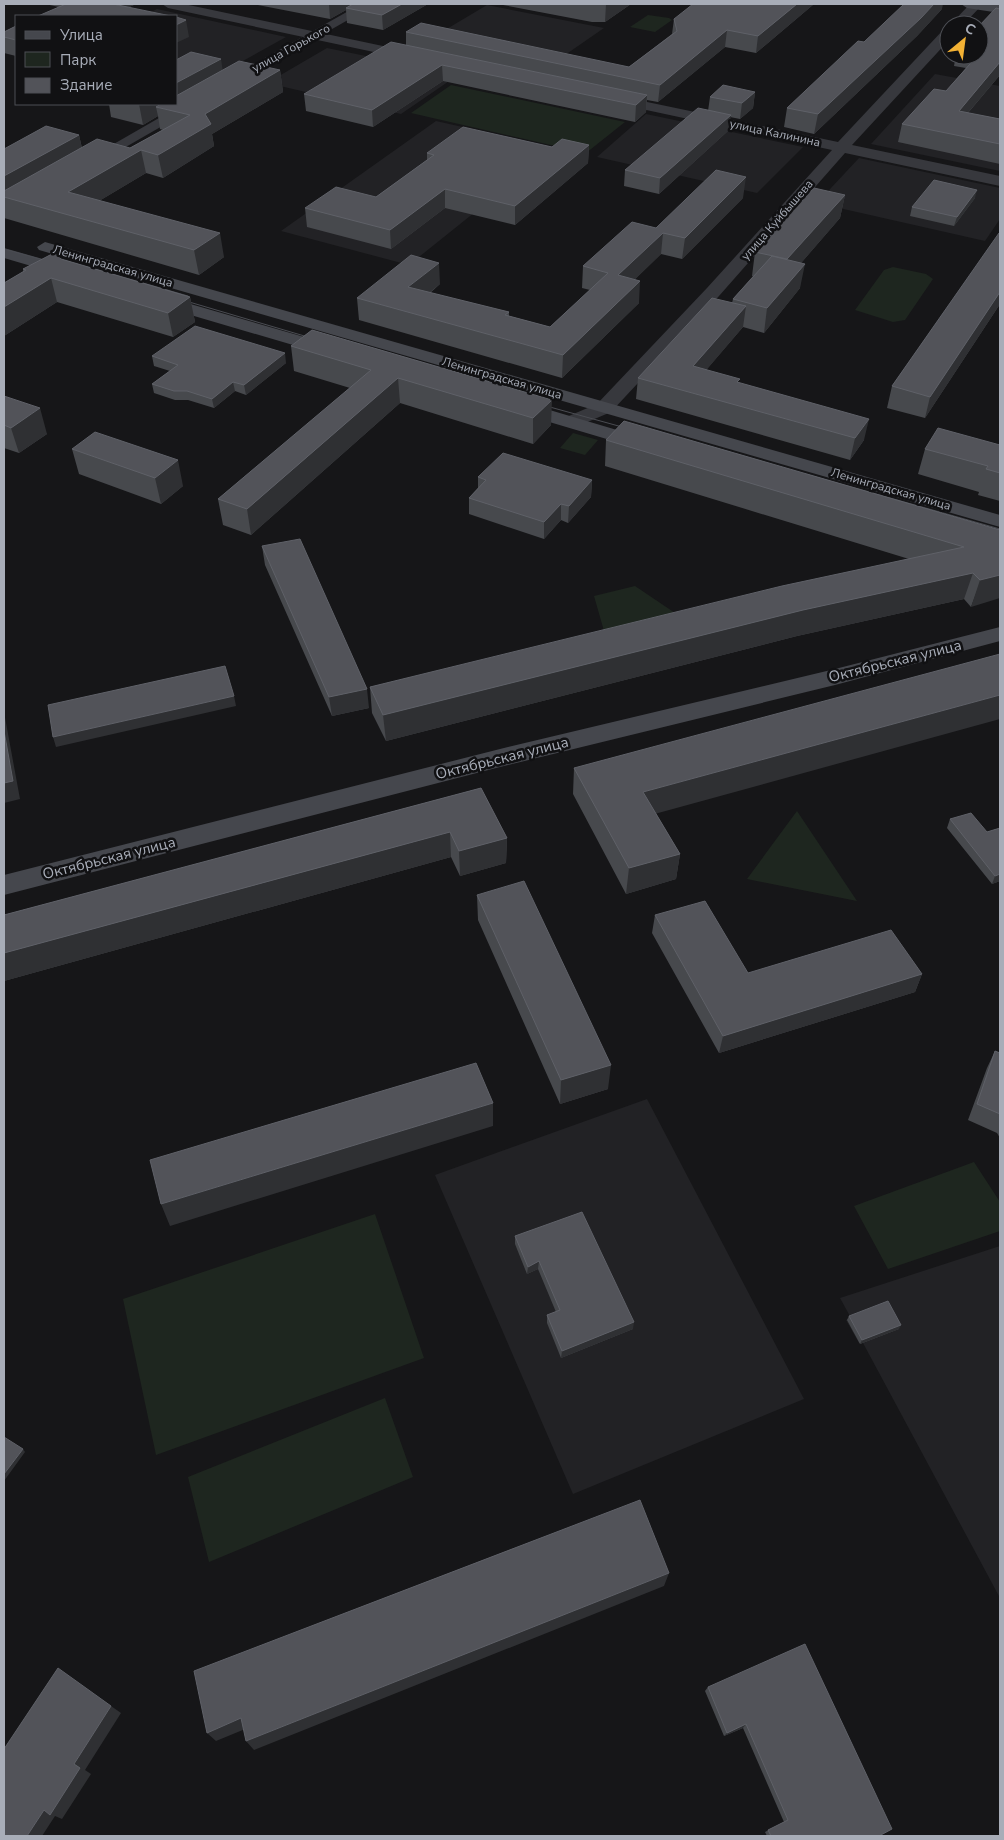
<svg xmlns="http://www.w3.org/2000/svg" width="1004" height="1840" viewBox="0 0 1004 1840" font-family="'Nunito Sans',sans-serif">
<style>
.built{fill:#222225}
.green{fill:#1e261f}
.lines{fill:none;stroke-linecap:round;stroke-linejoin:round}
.minor{fill:#37383d;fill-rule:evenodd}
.tertiary{fill:#37383d;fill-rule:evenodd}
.secondary{fill:#45474d;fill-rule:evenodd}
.tram{stroke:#4a4c52;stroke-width:1}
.wall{fill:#47494d}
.shaded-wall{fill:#2f3033}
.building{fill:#525359;stroke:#5f6168}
.labels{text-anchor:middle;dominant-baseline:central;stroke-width:5;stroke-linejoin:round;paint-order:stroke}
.far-street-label{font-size:12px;fill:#a8adb8;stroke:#111113}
.street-label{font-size:15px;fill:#a8adb8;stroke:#111113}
</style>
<rect width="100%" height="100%" fill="#161618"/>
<path class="built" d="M487,5l117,23 -39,27 -120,-25z
M157,9l129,28 -63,35 -47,-10v-46h-33z
M327,48l131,27 -57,39 -134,-31z
M935,74l65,12v85l-129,-27z
M646,114l157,33 -46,46 -160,-36z
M436,121l119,27 -146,117 -128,-34z
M859,158l141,30v31l-15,22 -168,-38z
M647,1099l157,300 -231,95 -138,-319z
M1000,1246v352l-137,-255h-4l-13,-23 5,-2 -11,-20z"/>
<path class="green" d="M648,15l21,3 3,2 -17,12 -25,-5z
M451,85l174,37 -39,31 -175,-40z
M893,267l33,7 7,5 -28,41 -12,2 -38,-12 29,-40z
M573,433l25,7 -13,15 -25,-7z
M635,586l43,29 -74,16 -10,-35z
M797,811l60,90 -110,-22z
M974,1162l26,40v29l-112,38 -34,-63z
M375,1214l49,144 -268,97 -33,-156z
M385,1398l28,79 -204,85 -21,-85z"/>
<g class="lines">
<path class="minor" d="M162,4h22l232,49 7,4 -7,4 -248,-53z
M970,4l12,1 -19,20h-13z
M949,28v12l-97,105 148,31v10l-155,-33 -126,143 -108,116 -33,14h-14l-3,-4 3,-4 33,-14 110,-116 125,-138 -223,-48 -5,-1 -2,-3 2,-3 5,-1 229,48 106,-113z"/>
<path class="tertiary" d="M361,4h15l-144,82 -5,1 -7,-4z
M192,99l5,1 2,3 -2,3 -106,61 -5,1 -7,-4z"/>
<path class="secondary" d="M961,4l39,1v8l-33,-5z
M45,242l955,273v12l-961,-277 -2,-3z
M4,248l74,21 2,4 -2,4 -6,1 -68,-20z
M156,294l183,53 3,4 -3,4h-12l-177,-52 -3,-4 3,-4z
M516,400l138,41 3,4 -3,4 -7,2 -138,-41 -2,-4 2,-4z
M1000,627v14l-165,44 -335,82 -496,128v-20l496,-126 335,-80z"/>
<path class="tram" d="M4,249l50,14
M49,256l139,40
M179,299l139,41
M539,404l94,26
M805,474l195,55"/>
</g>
<path class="wall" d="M45,4h91l-7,3h-70z
M253,4h175l-45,26 -36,-7 -1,-13 -16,9z
M503,4h128l-26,18h-13l-89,-17z
M814,4l-58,49 -31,-6 -67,55 -11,-2 -1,12 -11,10 -192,-41 -70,46 -67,-16 -2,-17 102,-49v-13l223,35 43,-33 2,-15z
M942,9l-25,27 -103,98 -30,-7 3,-19 77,-66z
M1000,9v66l-32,38 32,6v45l-102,-22 4,-18 44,-33 20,-23 -12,-2 2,-11h23z
M16,26v30l-12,-3v-21z
M223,70h57l3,22 -71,42 2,12 -51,32 -17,-5 -47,28 125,56 -25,18 -195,-57v-69l75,-14 3,13h48l33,-18 -3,-1 -2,-13 -15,9 -32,-8 -2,-13h67z
M755,92l-2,16 -13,11 -10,-2 -1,13 -70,64 -35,-8 1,-16 83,-59 2,-14z
M589,145l-1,18 -73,62 -70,-17 -54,41 -84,-22 -2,-19 71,-11 51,-37v-7z
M845,195l-5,23 -39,45 -1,25 -36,45 -21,-6 -37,43 33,13 125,57 -14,20 -214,-61 2,-21 94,-75 1,-4 20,-23h-1l3,-24z
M743,198l-61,61 -21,-5 -26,25 4,24 -77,75 -203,-58 -2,-22 83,-14 -10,9 79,19v4l41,11 40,-37 -8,-2 1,-22 73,-38z
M975,198l-21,28 -44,-10 2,-9z
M1000,233v71l-75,114 -38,-10 5,-22z
M61,259l129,38 5,25 -22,15 -116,-35 -53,34v-53l19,-11v-3z
M312,330l239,95 -18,19 -133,-41 -149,132 -28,-10 -5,-26 132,-111 -56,-17 -3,-25z
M152,356l134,7 -40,32 -11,-4 -21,17 -26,-8h-13l-21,-7 -2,-9 18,-13 -16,-5z
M4,396l43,38 -28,19 -15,-5z
M606,440l394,90 -29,77 -7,-8 -167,37 -411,105 -14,-28 -2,-26 539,-128 -304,-93z
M1000,445v56l-22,-6 1,-3 -61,-18 7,-25z
M72,449l111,37 -22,18 -82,-30z
M478,477l114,3 -1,17 -23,26 -7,-3 -17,19 -75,-25v-16l9,-10z
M262,546l107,162 -37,8 -67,-151z
M574,768l82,46 24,40 -4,25 -50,15 -53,-100z
M481,788l26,50 -1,25 -46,13 -9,-19 -447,124v-66z
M950,819l37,13 13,-4v53l-8,3 -45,-56z
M477,895l131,194 -48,15 -82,-184z
M655,915l93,58 174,1 -7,18 -196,61 -67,-120z
M995,1051l5,2v85l-3,-5 -29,-13 19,-52z
M515,1236l118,93 -72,29 -14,-35v-8l9,-3 -18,-43 -11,5 -12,-30z
M849,1316l50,13 -39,15 -13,-24z
M708,1687l171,149h-112l-2,-4 19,-10 -41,-94 -19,8 -19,-45z"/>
<path class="shaded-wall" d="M104,4h32l-26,12z
M329,4h29l-12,4v2l-16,9z
M402,4h26l-45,26 -1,-15z
M606,4h25l-26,18z
M797,4h17l-58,49 2,-17z
M934,4h9l-1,5 -25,27 -103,98 4,-20z
M186,20l3,17 -13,6v-18z
M727,30l-2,17 -67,55 2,-17z
M221,59l3,20 -55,31 -13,-3 2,9 -15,9 -4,-21h37v-21z
M1000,62v13l-46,54 5,-18z
M442,65l1,16 -70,46 -1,-17z
M280,70l3,22 -71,42 2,12 -51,32 -5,-23 47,-41z
M755,92l-2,16 -13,11 2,-16z
M647,95l-1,17 -11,10 1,-17z
M731,115l-2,15 -70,64 1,-16z
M79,135l5,23 -80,39v-21z
M589,145l-1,18 -73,62v-19z
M141,150l5,23 -72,43 -6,-24z
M746,177l-3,21 -61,61 3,-21z
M445,189v19l-54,41 -1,-19z
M977,190l-2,8 -21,28 3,-9z
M845,195l-5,23 -57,66 4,-25z
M220,233l4,24 -25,18 -5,-25z
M663,233l-2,21 -44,43 1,-22z
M439,263l1,21 -31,25 -1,-22z
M805,264l-5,24 -36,45 3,-25z
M51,278l6,24 -53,34v-29z
M640,281l-1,22 -77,75 1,-23z
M1000,292v12l-75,114 5,-21z
M190,297l5,25 -22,15 -5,-24z
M746,306l-3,21 -52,61 2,-22z
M285,353l1,10 -40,32 -2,-10z
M398,378l2,25 -149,132 -4,-26z
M233,382l2,9 -21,17 -2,-9z
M552,400l-1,25 -18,19v-26z
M40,408l7,26 -28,19 -8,-25z
M869,419l-5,21 -14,20 5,-22z
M178,460l5,26 -22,18 -6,-26z
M592,480l-1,17 -23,26 1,-17z
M561,504v16l-17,19v-17z
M973,573l-9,26 -167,37 -411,105 -3,-26 420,-105z
M1000,575v23l-29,9 9,-27z
M367,689l2,19 -37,8 -3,-19z
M1000,695v24l-360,99 3,-26z
M234,696l2,10 -180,41 -3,-10z
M4,712l16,87 -16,4z
M450,832l1,25 -447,124v-28z
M507,838l-1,25 -46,13 -1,-25z
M680,854l-4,25 -50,15 3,-26z
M1000,874v7l-8,3 3,-8z
M922,974l-7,18 -196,61 4,-17z
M611,1065l-3,24 -48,15 1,-24z
M493,1103v23l-323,100 -9,-22z
M539,1261l-1,8 -11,5 1,-7z
M634,1322l-1,7 -72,29 1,-7z
M901,1325l-2,4 -39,15 2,-4z
M23,1449l2,3 -21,29v-7z
M669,1573l-5,13 -410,164 -8,-9z
M111,1706l10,7 -36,57 6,4 -29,45 -7,-3 -13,20h-15z
M241,1718l9,9 -34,14 -9,-8z
M746,1724l-3,4 -19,8 3,-3z"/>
<path class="building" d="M66,4h47l58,12h-133z
M353,4h49l-20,11 -36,-7z
M693,4h104l-39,32 -31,-6 -67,55 -254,-53 15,-9 208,44 48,-36 -3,-12z
M904,4h30l-13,14 -103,96 -31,-6 71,-67 6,1z
M996,8l4,1v53l-41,49 41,8v25l-98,-20 32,-35 12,2 32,-36h1v-29z
M176,17l10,3 -10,5z
M16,26v14l-12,-3v-5z
M391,42l256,53 -11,10 -194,-40 -70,45 -68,-16z
M191,52l30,7 -45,24v-23z
M239,61l41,9 -75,44 6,10 -53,31 -17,-5 -73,42 152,41 -26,17 -190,-53v-6l93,-52 33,9 60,-33 -34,-8 5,-3h15v-8z
M723,85l32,7 -13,11 -32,-6z
M698,108l33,7 -71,63 -35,-8z
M46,126l33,9 -75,41v-27z
M463,127l89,20 10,-8 27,6 -74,61 -70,-17 -55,41 -85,-22 31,-21 40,10 58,-42 -7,-2z
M716,170l30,7 -61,61 -22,-5 -45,42 22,6 -77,74 -206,-57 54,-43 28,8 -31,24 101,25 -4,3 45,12 58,-54 -25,-7 49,-44 24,6z
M934,180l43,10 -20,27 -45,-10z
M814,188l31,7 -58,64 -32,-7z
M999,233h1v59l-70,105 -38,-11z
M54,253l7,6 129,38 -22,16 -117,-35 -47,29v-24l22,-13 -3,-1z
M772,256l33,8 -38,44 -34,-9z
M712,298l34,8 -53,60 47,13 -3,3 132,37 -14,19 -217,-60z
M195,326l90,27 -41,32 -11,-3 -21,17 -25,-8h-13l-22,-7 26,-19 -26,-9z
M312,330l240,70 -19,18 -135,-40 -151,131 -29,-10 153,-129 -80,-24z
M4,396l36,12 -29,20 -7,-3z
M624,421l376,109v45l-20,5 -7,-7 -170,37 -420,105 -13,-28 412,-101 182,-39 -358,-107z
M938,428l62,17v28l-14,-4 2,-3 -63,-17z
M95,432l83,28 -23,18 -83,-29z
M503,453l89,27 -23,26 -8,-2 -17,18 -75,-24 17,-18 -8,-3z
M300,539l67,150 -38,8 -67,-151z
M1000,654v41l-357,97 37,62 -51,14 -55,-100z
M225,666l9,30 -181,41 -5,-32z
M4,731l9,50 -9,2z
M481,788l26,50 -48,13 -9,-19 -446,121v-38z
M971,813l16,19 13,-4v46l-5,2 -45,-57z
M524,881l87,184 -50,15 -84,-185z
M705,901l43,72 143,-43 31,44 -199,62 -68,-121z
M995,1051l5,2v61l-23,-10z
M476,1063l17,40 -332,101 -11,-44z
M582,1212l52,110 -72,29 -15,-36 13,-5 -21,-49 -11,6 -13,-31z
M888,1301l13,24 -39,15 -13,-24z
M4,1437l19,12 -19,25z
M640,1500l29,73 -423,168 -5,-23 -34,15 -13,-62z
M805,1644l87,185 -13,7h-108l-3,-6 20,-10 -42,-96 -19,9 -19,-46z
M58,1668l53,38 -37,58 6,4 -30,47 -6,-5 -17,26h-23v-87z"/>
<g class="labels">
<g class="far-street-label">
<text transform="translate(291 48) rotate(-29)">улица Горького</text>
<text transform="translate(775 133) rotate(12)">улица Калинина</text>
<text transform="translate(777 220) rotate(-49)">улица Куйбышева</text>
<text transform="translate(113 266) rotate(16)">Ленинградская улица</text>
<text transform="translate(502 378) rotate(16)">Ленинградская улица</text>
<text transform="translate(891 489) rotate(16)">Ленинградская улица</text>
</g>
<g class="street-label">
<text transform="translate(895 661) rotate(-14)">Октябрьская улица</text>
<text transform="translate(502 758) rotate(-14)">Октябрьская улица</text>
<text transform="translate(109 858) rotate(-14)">Октябрьская улица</text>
</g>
</g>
<rect width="1004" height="1840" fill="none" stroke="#a8adb8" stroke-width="10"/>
<rect x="15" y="15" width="162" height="90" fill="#111113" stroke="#4d4f55"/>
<rect x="25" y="31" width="25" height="8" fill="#45474d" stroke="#4d4f55"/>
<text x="60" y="40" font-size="15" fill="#a8adb8">Улица</text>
<rect x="25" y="52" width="25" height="15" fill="#1e261f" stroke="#4d4f55"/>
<text x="60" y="65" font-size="15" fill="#a8adb8">Парк</text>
<rect x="25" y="78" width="25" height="15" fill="#525359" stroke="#4d4f55"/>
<text x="60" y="90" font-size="15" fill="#a8adb8">Здание</text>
<g transform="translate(964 40) rotate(29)"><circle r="24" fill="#111113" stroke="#4d4f55"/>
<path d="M0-4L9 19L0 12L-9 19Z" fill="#f2b134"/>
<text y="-8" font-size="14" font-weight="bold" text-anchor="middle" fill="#a8adb8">С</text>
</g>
</svg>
